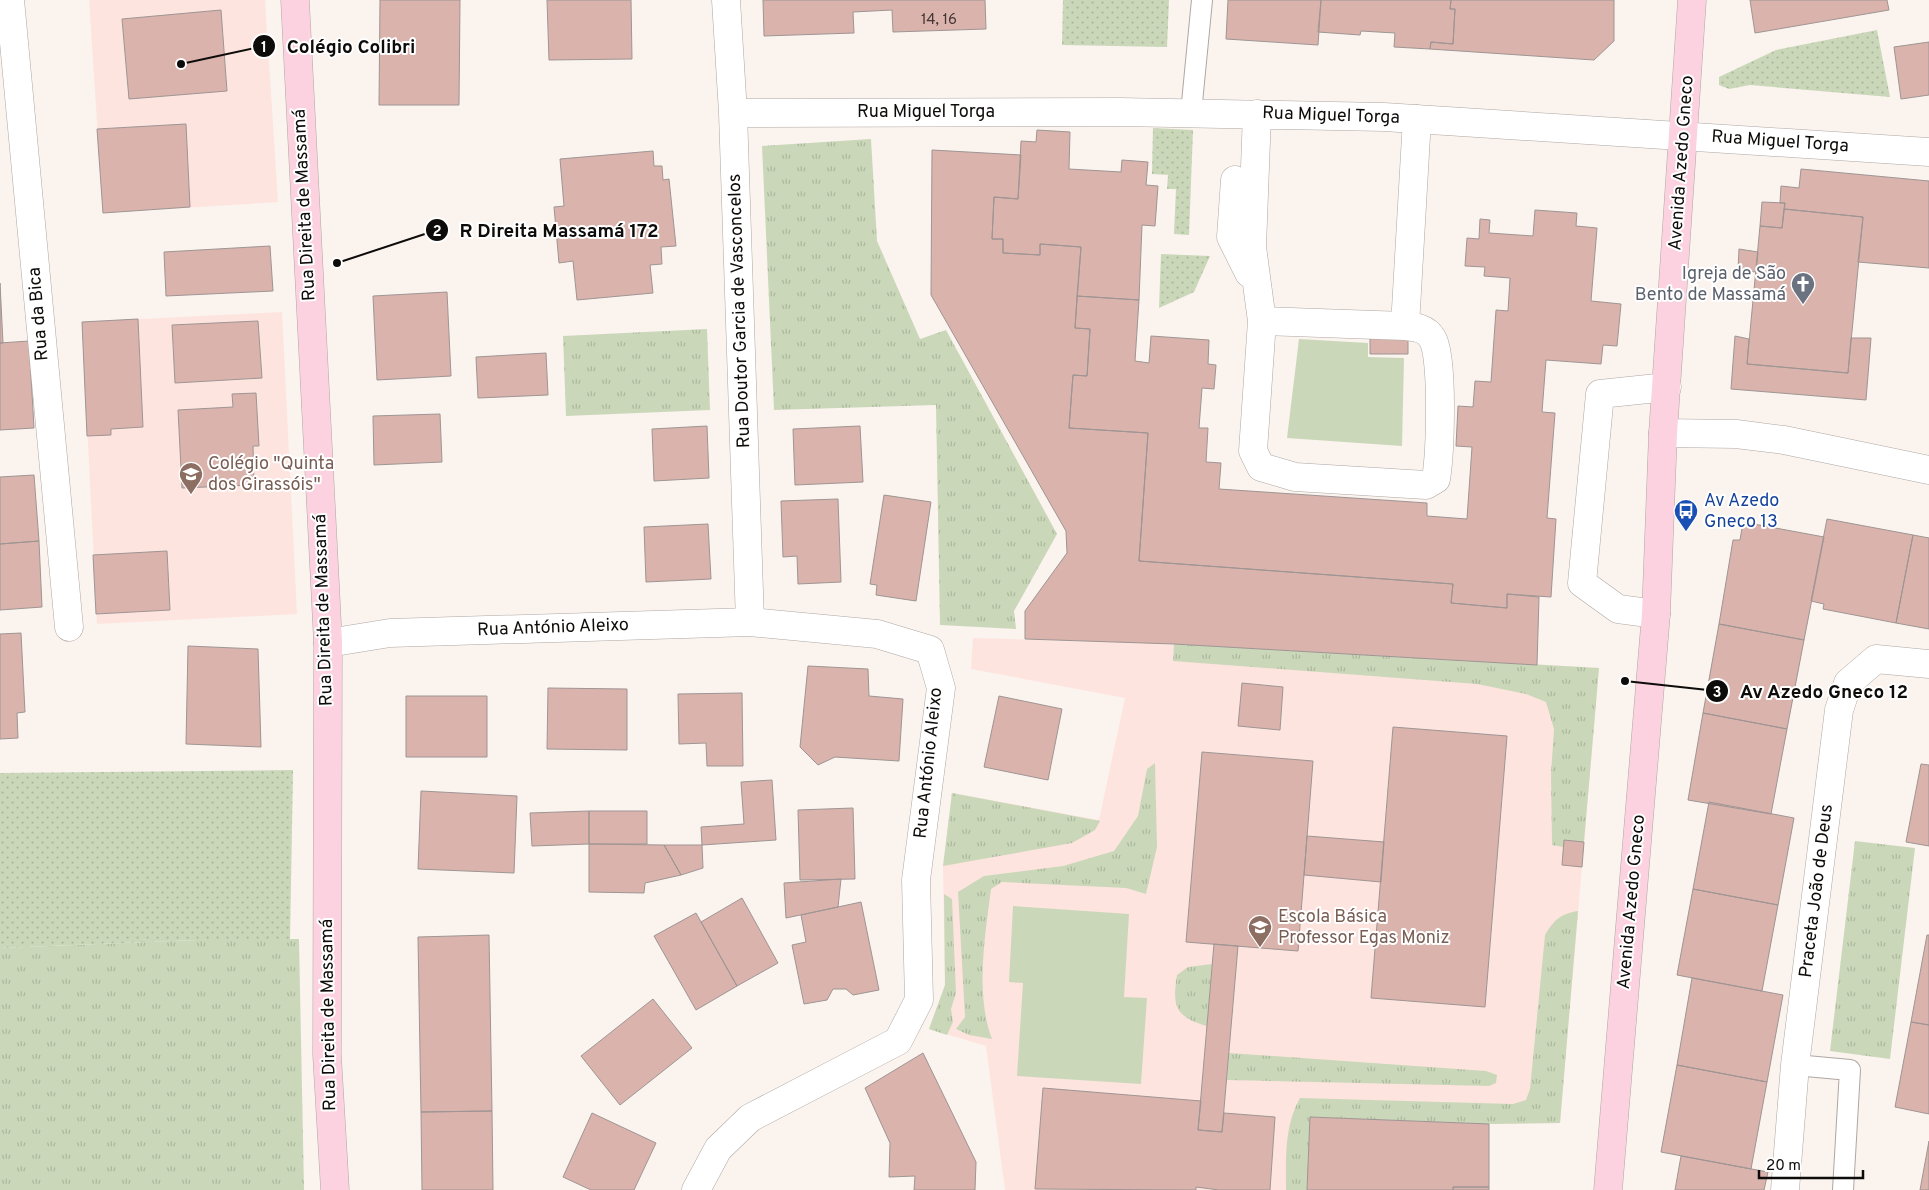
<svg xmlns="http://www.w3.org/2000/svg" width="1929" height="1190" viewBox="0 0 1929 1190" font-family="Overpass,sans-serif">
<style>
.education{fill:#fee4df}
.grass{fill:url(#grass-tufts)}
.park{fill:#cad8b9}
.garden{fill:url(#garden-dots)}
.building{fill:#dab3ac;stroke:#9e9594}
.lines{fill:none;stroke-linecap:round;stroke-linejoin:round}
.lane-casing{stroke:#aea7a3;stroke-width:22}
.street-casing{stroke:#aea7a3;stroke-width:29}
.secondary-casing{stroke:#aea7a3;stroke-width:29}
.lane{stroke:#fff;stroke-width:20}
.street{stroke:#fff;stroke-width:28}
.secondary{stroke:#fcd2e0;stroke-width:28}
.labels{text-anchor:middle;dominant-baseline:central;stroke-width:4;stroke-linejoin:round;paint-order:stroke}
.number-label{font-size:15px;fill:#413632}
.street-label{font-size:18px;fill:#0e0c0a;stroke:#fff}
.worship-label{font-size:18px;fill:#5b616d;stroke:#fff;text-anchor:end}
.education-label{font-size:18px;fill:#785e54;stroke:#fff;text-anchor:start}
.transit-label{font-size:18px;fill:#164399;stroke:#fff;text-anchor:start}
.leader{fill:none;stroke:#0e0c0a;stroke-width:2}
.callout-dot{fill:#0e0c0a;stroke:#fff;stroke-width:2}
.mark-label{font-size:15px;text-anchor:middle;font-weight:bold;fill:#fff}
.callout-label{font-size:19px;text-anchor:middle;font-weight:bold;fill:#0e0c0a;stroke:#fff;stroke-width:4;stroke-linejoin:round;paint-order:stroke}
</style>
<defs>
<pattern id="grass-tufts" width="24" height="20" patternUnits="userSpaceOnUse" patternTransform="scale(1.25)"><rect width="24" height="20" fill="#cad8b9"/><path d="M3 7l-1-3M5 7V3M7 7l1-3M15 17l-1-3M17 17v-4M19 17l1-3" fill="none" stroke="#acb89e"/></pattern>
<pattern id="garden-dots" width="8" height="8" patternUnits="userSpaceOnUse" patternTransform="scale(1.25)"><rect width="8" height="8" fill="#cad8b9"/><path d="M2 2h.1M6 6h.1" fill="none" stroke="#acb89e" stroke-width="1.8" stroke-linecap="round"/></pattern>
</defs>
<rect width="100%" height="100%" fill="#fbf3ee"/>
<path class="education" d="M89,0h176l13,202 -175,11z
M282,312l15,302 -200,10 -15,-302z
M973,638l170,5 456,25 -39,455 -71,1 -178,-7 -4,73h-302l-19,-144 -57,-17 16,-44 -2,-119 9,-73 147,27 26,-122 -154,-29z"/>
<path class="grass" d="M871,139l6,102 43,98 26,-9 111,204 -43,77 2,18 -76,-4 -4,-220 -162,5 -12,-264z
M707,329l3,81 -144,6 -3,-80z
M1174,644l425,24 -15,174 -20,-2 -1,7 -11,-2 -1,-71 3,-45 -8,-27 -20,-8 -49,-10 -304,-23z
M1155,763l2,84 -11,47 -20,-6 -124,-6 -11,7c-6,48 -16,105 1,150l-23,-4 -13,-6 9,-12 -7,-125 26,-16 79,-10 51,-15 24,-35 9,-47z
M952,793l148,28 -5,9 -23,13 -129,23z
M1855,841l60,7 -25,211 -60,-8z
M944,894l8,5 4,94 -5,16 2,13 -6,13 -18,-6 16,-44z
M1578,911l-18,212 -71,1 -178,-7 -4,73h-21c0,-32 -2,-64 14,-92l213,6 13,-4 4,-11 15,-154c9,-15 15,-21 33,-24z
M299,939l5,251h-304v-242l197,-8z
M1212,964l-5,62c-32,-9 -35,-20 -30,-51l11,-8z
M1229,1053l257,18 11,4 -1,8 -7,3 -262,-6z"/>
<path class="park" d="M1299,339l69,4v14l36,1 -2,88 -115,-8z
M1013,906l116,8 -5,83 23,1 -6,86 -124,-8 6,-93 -14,-1z"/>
<path class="garden" d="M1063,0h106l-2,47 -105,-2z
M1877,30l13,67 -140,-12 -21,4 -10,-4v-8l57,-27z
M1153,128l40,2 -4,105 -15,-1 2,-45h-9l1,-14 -16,-1z
M1161,254l49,2 -16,36 -35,16z
M293,770l-3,170h-93l-197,8v-175z"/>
<path class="building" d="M380,0h80l-1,105h-80z
M547,0h84l1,59 -83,1z
M763,0h222l1,29 -93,3 -1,-22 -39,2 1,21 -90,3z
M1228,0h93l-3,45 -92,-6z
M1321,0h130l-1,9h5l-2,35 -22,-2 -1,7 -36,-2 1,-14 -34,-2 -1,4 -42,-3z
M1451,0h163v41l-20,19 -164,-11 1,-7 22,2 2,-35h-5z
M1750,0h137l2,10 -134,23z
M221,10l6,81 -98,8 -7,-80z
M1929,42v53l-28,4 -7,-52z
M186,124l4,83 -87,6 -6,-84z
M1037,130l33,2 -1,37 52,3 1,-12 26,2 -2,23 12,1 -3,40 -13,-1 -3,75 -62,-4 4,-49 -41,-3v11l-37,-2v-14h-11l2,-42 24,2 3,-58 15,1z
M932,150l89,5 -3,44 -24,-2 -2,42h11v14l37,2v-11l41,3 -6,81 15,1 -3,47 -14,-1 -4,53 79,5 -9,128 314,23 -2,19 56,5v-14l32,3 -2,68 -363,-21 -149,-5v-28l42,-58 -1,-22 -135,-236z
M653,151l1,15h8l1,14 6,-1 7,67 -15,1 1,17 -12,1 3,28 -76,7 -4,-39 -14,2 -5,-56 10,-1 -4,-47z
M1801,169l128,12v87l-71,-6 5,-45 -79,-8 1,-6h-5l1,-17 18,2z
M1762,202l23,1 -3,25 -22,-2z
M1784,209l79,8 -15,156 -101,-9 13,-138 22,2z
M1535,210l42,3 -1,13 21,2 -6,73 30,3 -4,42 -14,-1 -2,19 -55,-4 -4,52 13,1 -8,105 9,1 -5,78 -44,-3v14l-56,-5 2,-19 -314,-23 9,-128 -79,-5 4,-53 14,1 3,-47 -15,-1 2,-32 62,4 -4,61 14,2 2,-27 58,4 -1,24 8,1 -2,24 -12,-1 -3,40h9l-2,34 15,1 -2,26 208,14v13l40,3 5,-72 -16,-1 2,-40 15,1 2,-26 16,1 5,-72 12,1 2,-33 -26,-2 1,-9 -20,-1 2,-28 12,1 1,-20 10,1 -1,13 44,3z
M270,246l3,45 -107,5 -2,-44z
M1739,249l19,3 -2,20 -18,-2z
M0,283l3,60h-3z
M447,292l4,84 -74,4 -4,-84z
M138,319l5,108 -32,2v6l-24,1 -5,-114z
M258,321l4,57 -87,5 -3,-58z
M1735,336l14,3 -2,25 101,9 3,-35h20l-5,62 -135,-11z
M1370,338h38v16h-38z
M29,341l5,87 -34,2v-87z
M546,353l2,42 -70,3 -2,-41z
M256,393l3,53h-6l1,39 -72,3 -4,-78 55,-3 -1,-13z
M440,414l2,48 -68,3 -1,-49z
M707,426l2,52 -55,3 -2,-52z
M860,426l3,56 -68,3 -2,-56z
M34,475l5,66 -39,3v-67z
M884,495l47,7 -15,99 -40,-6 1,-10 -7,-1z
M838,499l3,83 -43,2 -1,-28 -14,1 -2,-56z
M1827,519l86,16 -17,88 -73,-14 1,-5 -13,-3z
M1743,522l81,15 -20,103 -85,-16 14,-84h7z
M708,524l3,55 -65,3 -2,-55z
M1913,535l16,3v91l-33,-6z
M39,541l3,66 -42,3v-66z
M167,551l3,59 -74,4 -3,-59z
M1719,624l85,16 -17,89 -84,-16z
M21,633l4,79 -8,1 1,25 -18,1v-105z
M188,646l70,3 3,98 -75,-3z
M808,666l60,3 1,27 34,3 -4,62 -64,-4 -17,8 -18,-18z
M1242,683l41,4 -3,43 -42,-4z
M548,688l79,1v61l-80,-1z
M742,693l1,73h-36l-1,-23 -27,1 -1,-50z
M406,696h81v61h-81z
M999,696l63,13 -14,71 -64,-13z
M1703,713l84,16 -16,85 -83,-14z
M1393,727l114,9 -22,271 -114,-9z
M1202,752l111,9 -15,190 -112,-9z
M1921,764l8,1v81l-23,-4z
M772,780l4,60 -74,5 -1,-18 43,-3 -3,-42z
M421,791l96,5 -3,77 -96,-4z
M1709,802l85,16 -16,87 -85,-16z
M853,808l2,71 -55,1 -2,-70z
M589,811v33l-57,2 -2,-33z
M589,811h58v33h-58z
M1307,836l77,6 -3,40 -77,-7z
M1564,840l20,2 -2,25 -20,-2z
M589,844l75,1 17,30 -36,8 -1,10 -55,-1z
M664,845h38l1,23 -22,7z
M841,879l-3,28 -52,11 -2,-35z
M1693,889l85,16 -16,86 -85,-16z
M742,898l36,65 -41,23 -36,-64z
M861,902l18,88 -26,5 -7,-6h-13l-6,11 -23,4 -12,-59 14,-3 -5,-27z
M696,913l41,73 -41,24 -42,-74z
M489,935l3,176 -71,1 -3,-175z
M1927,935h2v90l-18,-3z
M1214,944l24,2 -16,186 -24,-2z
M1692,978l91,17 -16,87 -90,-17z
M653,999l39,49 -72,57 -39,-49z
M1911,1022l18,3v89l-34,-7z
M923,1053l53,109 -1,28h-61l1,-14 -26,1 1,-34 -25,-55z
M1677,1065l90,17 -16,87 -90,-17z
M1043,1088l158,13 -3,29 24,2 2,-19 51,4 -5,73h-51l-23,-3v3l-161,-1z
M492,1111l1,79h-71l-1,-78z
M592,1113l64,30 -22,47h-43l-28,-13z
M1310,1117l179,7v63h-36v3h-146z
M1929,1141v49h-9z
M1681,1156l87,16 -4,18h-89z
M1453,1187h36v3h-36z"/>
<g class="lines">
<g class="lane-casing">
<path id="lane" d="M1191,113l11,-113
M1795,1065l55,5 -7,120"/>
</g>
<g class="street-casing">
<path id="street" d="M10,0l59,627
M726,0l7,113 17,509
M733,113l387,-1 264,5 545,35
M1257,114l-5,133 10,74 -9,130 8,16 34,10 131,8 10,-6c4,-24 8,-123 -4,-141 -6,-10 -17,-11 -27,-12l-143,-5
M1235,180l-4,57 18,36
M1405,326l12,-207
M1663,433l73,1 48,6 145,30
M1656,614l-38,-5 -36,-26 18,-189 67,-7
M328,643l62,-10 360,-11 127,12 53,16 11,38 -25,192 3,120 -21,41 -148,77 -32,31 -22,41
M1785,1190l10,-125 44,-355 9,-27 28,-24 53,5"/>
</g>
<g class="secondary-casing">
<path id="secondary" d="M295,0l33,643 -1,412 8,135
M1608,1190l48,-576 7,-181 29,-433"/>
</g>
<use href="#lane" class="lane"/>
<use href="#street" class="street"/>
<use href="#secondary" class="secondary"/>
</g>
<defs>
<g id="church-pin" transform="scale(1.25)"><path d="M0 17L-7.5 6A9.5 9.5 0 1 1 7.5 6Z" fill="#6b7280" stroke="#fff"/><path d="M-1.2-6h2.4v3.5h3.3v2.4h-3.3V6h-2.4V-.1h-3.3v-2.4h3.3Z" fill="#fff"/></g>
<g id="school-pin" transform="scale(1.25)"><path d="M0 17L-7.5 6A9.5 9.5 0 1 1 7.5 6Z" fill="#8d6e63" stroke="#fff"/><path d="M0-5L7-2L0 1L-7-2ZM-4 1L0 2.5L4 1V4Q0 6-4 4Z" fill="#fff"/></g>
<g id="bus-pin" transform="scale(1.25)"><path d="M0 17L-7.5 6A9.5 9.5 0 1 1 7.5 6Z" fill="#1a4fb4" stroke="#fff"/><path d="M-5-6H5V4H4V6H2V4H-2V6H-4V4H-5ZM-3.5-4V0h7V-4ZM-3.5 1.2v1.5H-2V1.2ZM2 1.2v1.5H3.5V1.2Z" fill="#fff"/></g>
</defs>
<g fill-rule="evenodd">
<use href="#church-pin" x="1803" y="284"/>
<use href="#school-pin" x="191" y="474"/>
<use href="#bus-pin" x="1686" y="511"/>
<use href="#school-pin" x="1260" y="927"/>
</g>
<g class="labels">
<g class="number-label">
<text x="939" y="20">14, 16</text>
</g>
<g class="street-label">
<text x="926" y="112">Rua Miguel Torga</text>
<text transform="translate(1331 116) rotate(2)">Rua Miguel Torga</text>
<text transform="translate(1780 142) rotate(4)">Rua Miguel Torga</text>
<text transform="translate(1682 163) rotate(-86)">Avenida Azedo Gneco</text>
<text transform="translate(305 205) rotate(-93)">Rua Direita de Massamá</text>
<text transform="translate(740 311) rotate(-92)">Rua Doutor Garcia de Vasconcelos</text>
<text transform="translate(39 314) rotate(-95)">Rua da Bica</text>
<text transform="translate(324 610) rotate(-92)">Rua Direita de Massamá</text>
<text transform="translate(553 628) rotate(-2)">Rua António Aleixo</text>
<text transform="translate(929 763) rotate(-84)">Rua António Aleixo</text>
<text transform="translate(1817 891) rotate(-83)">Praceta João de Deus</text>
<text transform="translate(1632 902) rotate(-85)">Avenida Azedo Gneco</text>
<text transform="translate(329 1015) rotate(-91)">Rua Direita de Massamá</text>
</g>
<g class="worship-label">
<text x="1786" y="274">Igreja de São<tspan x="1786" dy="21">Bento de Massamá</tspan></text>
</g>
<g class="education-label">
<text x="208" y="464">Colégio "Quinta<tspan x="208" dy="21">dos Girassóis"</tspan></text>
<text x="1278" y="917">Escola Básica<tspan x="1278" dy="21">Professor Egas Moniz</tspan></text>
</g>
<g class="transit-label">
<text x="1704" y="501">Av Azedo<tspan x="1704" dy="21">Gneco 13</tspan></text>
</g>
</g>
<path class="leader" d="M181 64L264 46M337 263L437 230M1625 681L1717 691"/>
<g class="callout-dot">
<circle cx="181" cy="64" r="5"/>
<circle cx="337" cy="263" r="5"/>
<circle cx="1625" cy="681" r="5"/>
<circle cx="264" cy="46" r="12"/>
<circle cx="437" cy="230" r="12"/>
<circle cx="1717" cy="691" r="12"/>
</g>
<g class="mark-label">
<text x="264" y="52">1</text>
<text x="437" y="236">2</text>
<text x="1717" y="697">3</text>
</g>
<g class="callout-label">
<text x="351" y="53">Colégio Colibri</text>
<text x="559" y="237">R Direita Massamá 172</text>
<text x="1824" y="698">Av Azedo Gneco 12</text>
</g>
<path d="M1759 1170v8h104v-8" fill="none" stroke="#0e0c0a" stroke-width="2.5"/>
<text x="1766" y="1170" font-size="15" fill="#0e0c0a" stroke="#ffffff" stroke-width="4" paint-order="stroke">20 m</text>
</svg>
